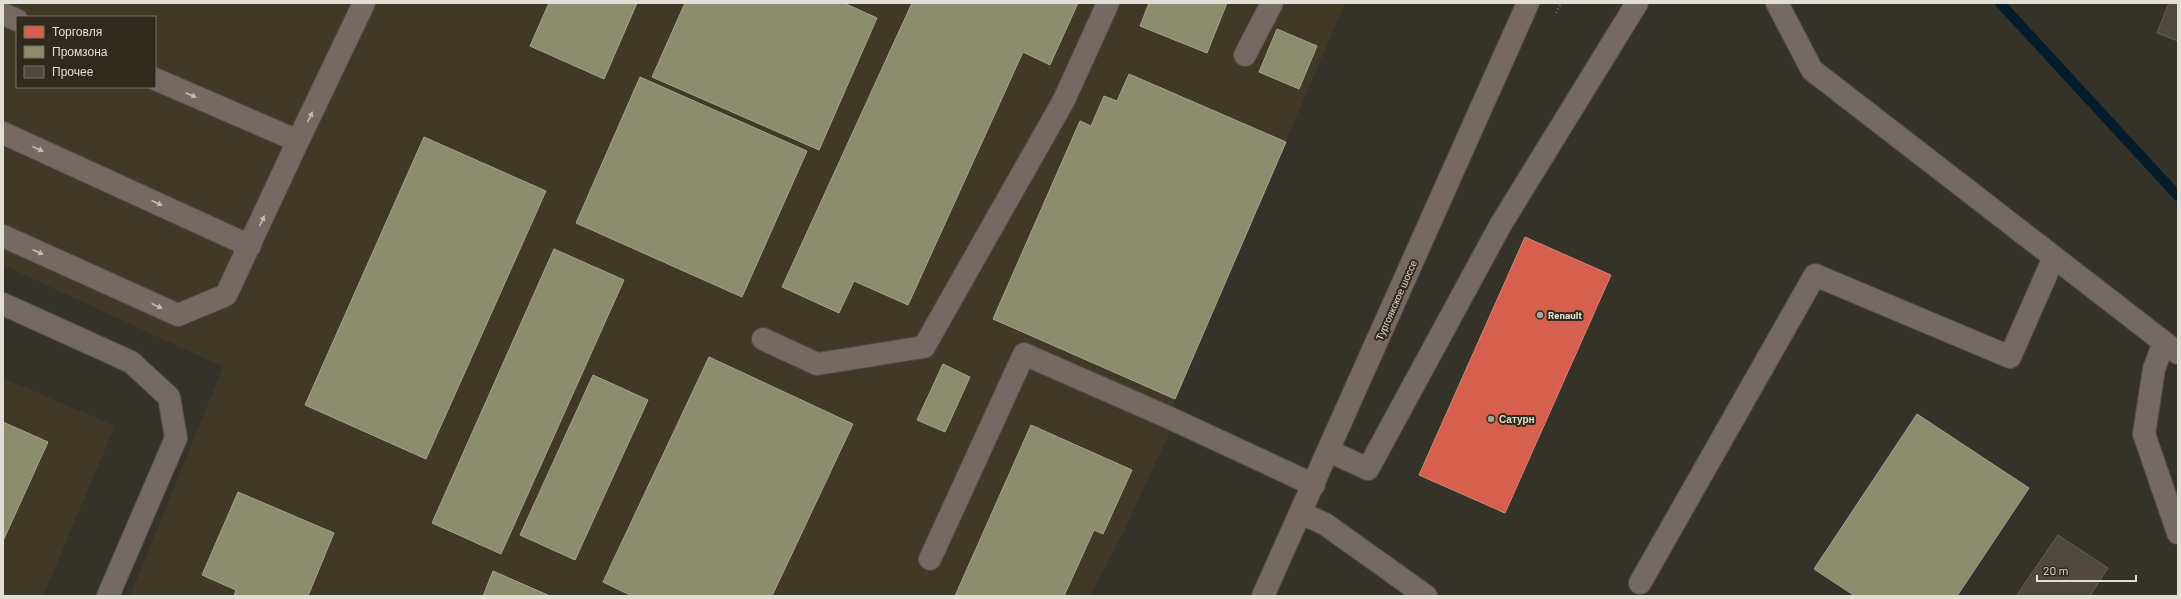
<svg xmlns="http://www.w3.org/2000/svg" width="2181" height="599" viewBox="0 0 2181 599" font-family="Barlow,sans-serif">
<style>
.built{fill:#3f3925;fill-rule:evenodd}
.shops{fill:#d6604d;stroke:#d98676}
.industry{fill:#8c8c6e;stroke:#a6a58d}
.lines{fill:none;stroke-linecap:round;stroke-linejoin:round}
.stream{stroke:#051c2d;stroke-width:10}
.building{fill:#4f483b;stroke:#625f58}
.minor-casing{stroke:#504d46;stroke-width:24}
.major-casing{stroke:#504d46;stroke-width:24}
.path{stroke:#6d665f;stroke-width:2.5;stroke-dasharray:1 3;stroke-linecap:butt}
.minor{stroke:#756a63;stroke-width:22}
.major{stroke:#766960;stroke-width:22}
.oneway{fill:#c1bbb3}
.poi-dot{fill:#a5a299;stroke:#302a1b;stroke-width:1.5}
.labels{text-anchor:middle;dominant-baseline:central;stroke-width:4;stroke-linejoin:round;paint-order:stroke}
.street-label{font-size:10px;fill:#e1ded5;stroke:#302a1b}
.poi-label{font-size:10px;font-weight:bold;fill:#e1ded5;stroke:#302a1b;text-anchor:start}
</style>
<rect width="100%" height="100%" fill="#35322a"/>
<path class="built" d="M3,3h1342l-170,396 -7,37 -44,95 -34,65h-960l93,-229 -220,-102zM17,17h138v70h-138z
M3,378l112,48 -72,170h-40z"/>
<path class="shops" d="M1525,237l86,38 -106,238 -86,-38z"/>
<path class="industry" d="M549,3h88l-33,76 -74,-33z
M685,3h159l33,15 -58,132 -167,-73z
M912,3h166l-28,62 -27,-13 -115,253 -54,-24 -15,32 -57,-26z
M1149,3h78l-20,50 -67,-27z
M1277,29l40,17 -18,43 -40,-17z
M1129,74l157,68 -111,257 -182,-80 87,-198 11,5 13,-30 13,5z
M640,77l167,74 -65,146 -166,-74z
M424,137l122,54 -120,268 -121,-54z
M554,249l70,31 -123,274 -69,-31z
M709,357l144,67 -81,172h-140l-29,-14z
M943,364l27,13 -25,55 -28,-12z
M593,375l55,25 -73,160 -55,-25z
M1917,414l112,74 -72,108h-102l-41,-27z
M3,422l45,20 -45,99z
M1031,425l101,45 -29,64 -9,-4 -30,66h-109z
M238,492l96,41 -26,63h-74l2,-6 -34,-15z
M493,571l57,25h-67z"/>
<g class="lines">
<path class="stream" d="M2000,3l178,193"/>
</g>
<path class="building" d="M2169,3h9v38l-21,-8z
M2058,535l50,33 -18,28h-74z"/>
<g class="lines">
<g class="minor-casing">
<path id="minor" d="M1777,3l35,67 366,283
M3,14l14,6
M1245,55l27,-52
M155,79l143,62 66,-138
M3,133l247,113
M3,236l175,79 48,-20 72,-154
M3,304l128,58 38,35 7,41 -68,158
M763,339l54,25 107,-17 140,-247 44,-97
M2164,342l-10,27 -10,65 34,99
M1329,451l39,18 133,-245 136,-221
M1301,513l24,11 101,72
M930,559l94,-205 148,65 142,66
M1640,583l175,-308 195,82 44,-100"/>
</g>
<g class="major-casing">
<path id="major" d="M1263,596l265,-593"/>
</g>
<path class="path" d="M1556,13l5,-10"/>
<use href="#minor" class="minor"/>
<use href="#major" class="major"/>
</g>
<defs><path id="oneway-solid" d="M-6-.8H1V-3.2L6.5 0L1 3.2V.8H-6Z"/></defs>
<g class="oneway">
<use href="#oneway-solid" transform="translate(191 95) rotate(23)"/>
<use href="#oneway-solid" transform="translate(310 117) rotate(-64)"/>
<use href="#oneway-solid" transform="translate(38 149) rotate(25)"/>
<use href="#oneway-solid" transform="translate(157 203) rotate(25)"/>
<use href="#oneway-solid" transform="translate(262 221) rotate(-65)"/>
<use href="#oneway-solid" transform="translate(38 252) rotate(25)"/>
<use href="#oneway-solid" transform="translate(157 306) rotate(25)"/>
</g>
<g class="poi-dot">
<circle cx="1540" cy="315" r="4"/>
<circle cx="1491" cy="419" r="4"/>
</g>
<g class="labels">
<g class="street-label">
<text transform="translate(1396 300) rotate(-66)">Тургоякское шоссе</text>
</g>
<g class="poi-label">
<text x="1548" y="315">Renault</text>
<text x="1499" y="419">Сатурн</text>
</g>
</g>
<rect width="2181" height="599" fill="none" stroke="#e1ded5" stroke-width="8"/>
<rect x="16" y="16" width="140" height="72" fill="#302a1b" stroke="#777265"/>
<rect x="24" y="26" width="20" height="12" fill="#d6604d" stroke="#777265"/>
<text x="52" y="36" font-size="12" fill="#e1ded5">Торговля</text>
<rect x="24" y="46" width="20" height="12" fill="#8c8c6e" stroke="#777265"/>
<text x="52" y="56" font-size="12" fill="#e1ded5">Промзона</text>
<rect x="24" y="66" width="20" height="12" fill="#4f483b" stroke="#777265"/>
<text x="52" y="76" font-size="12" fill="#e1ded5">Прочее</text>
<path d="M2037 575v6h99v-6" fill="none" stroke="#e1ded5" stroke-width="2"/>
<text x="2043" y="575" font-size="12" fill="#e1ded5" stroke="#302a1b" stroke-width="3" paint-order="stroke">20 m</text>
</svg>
